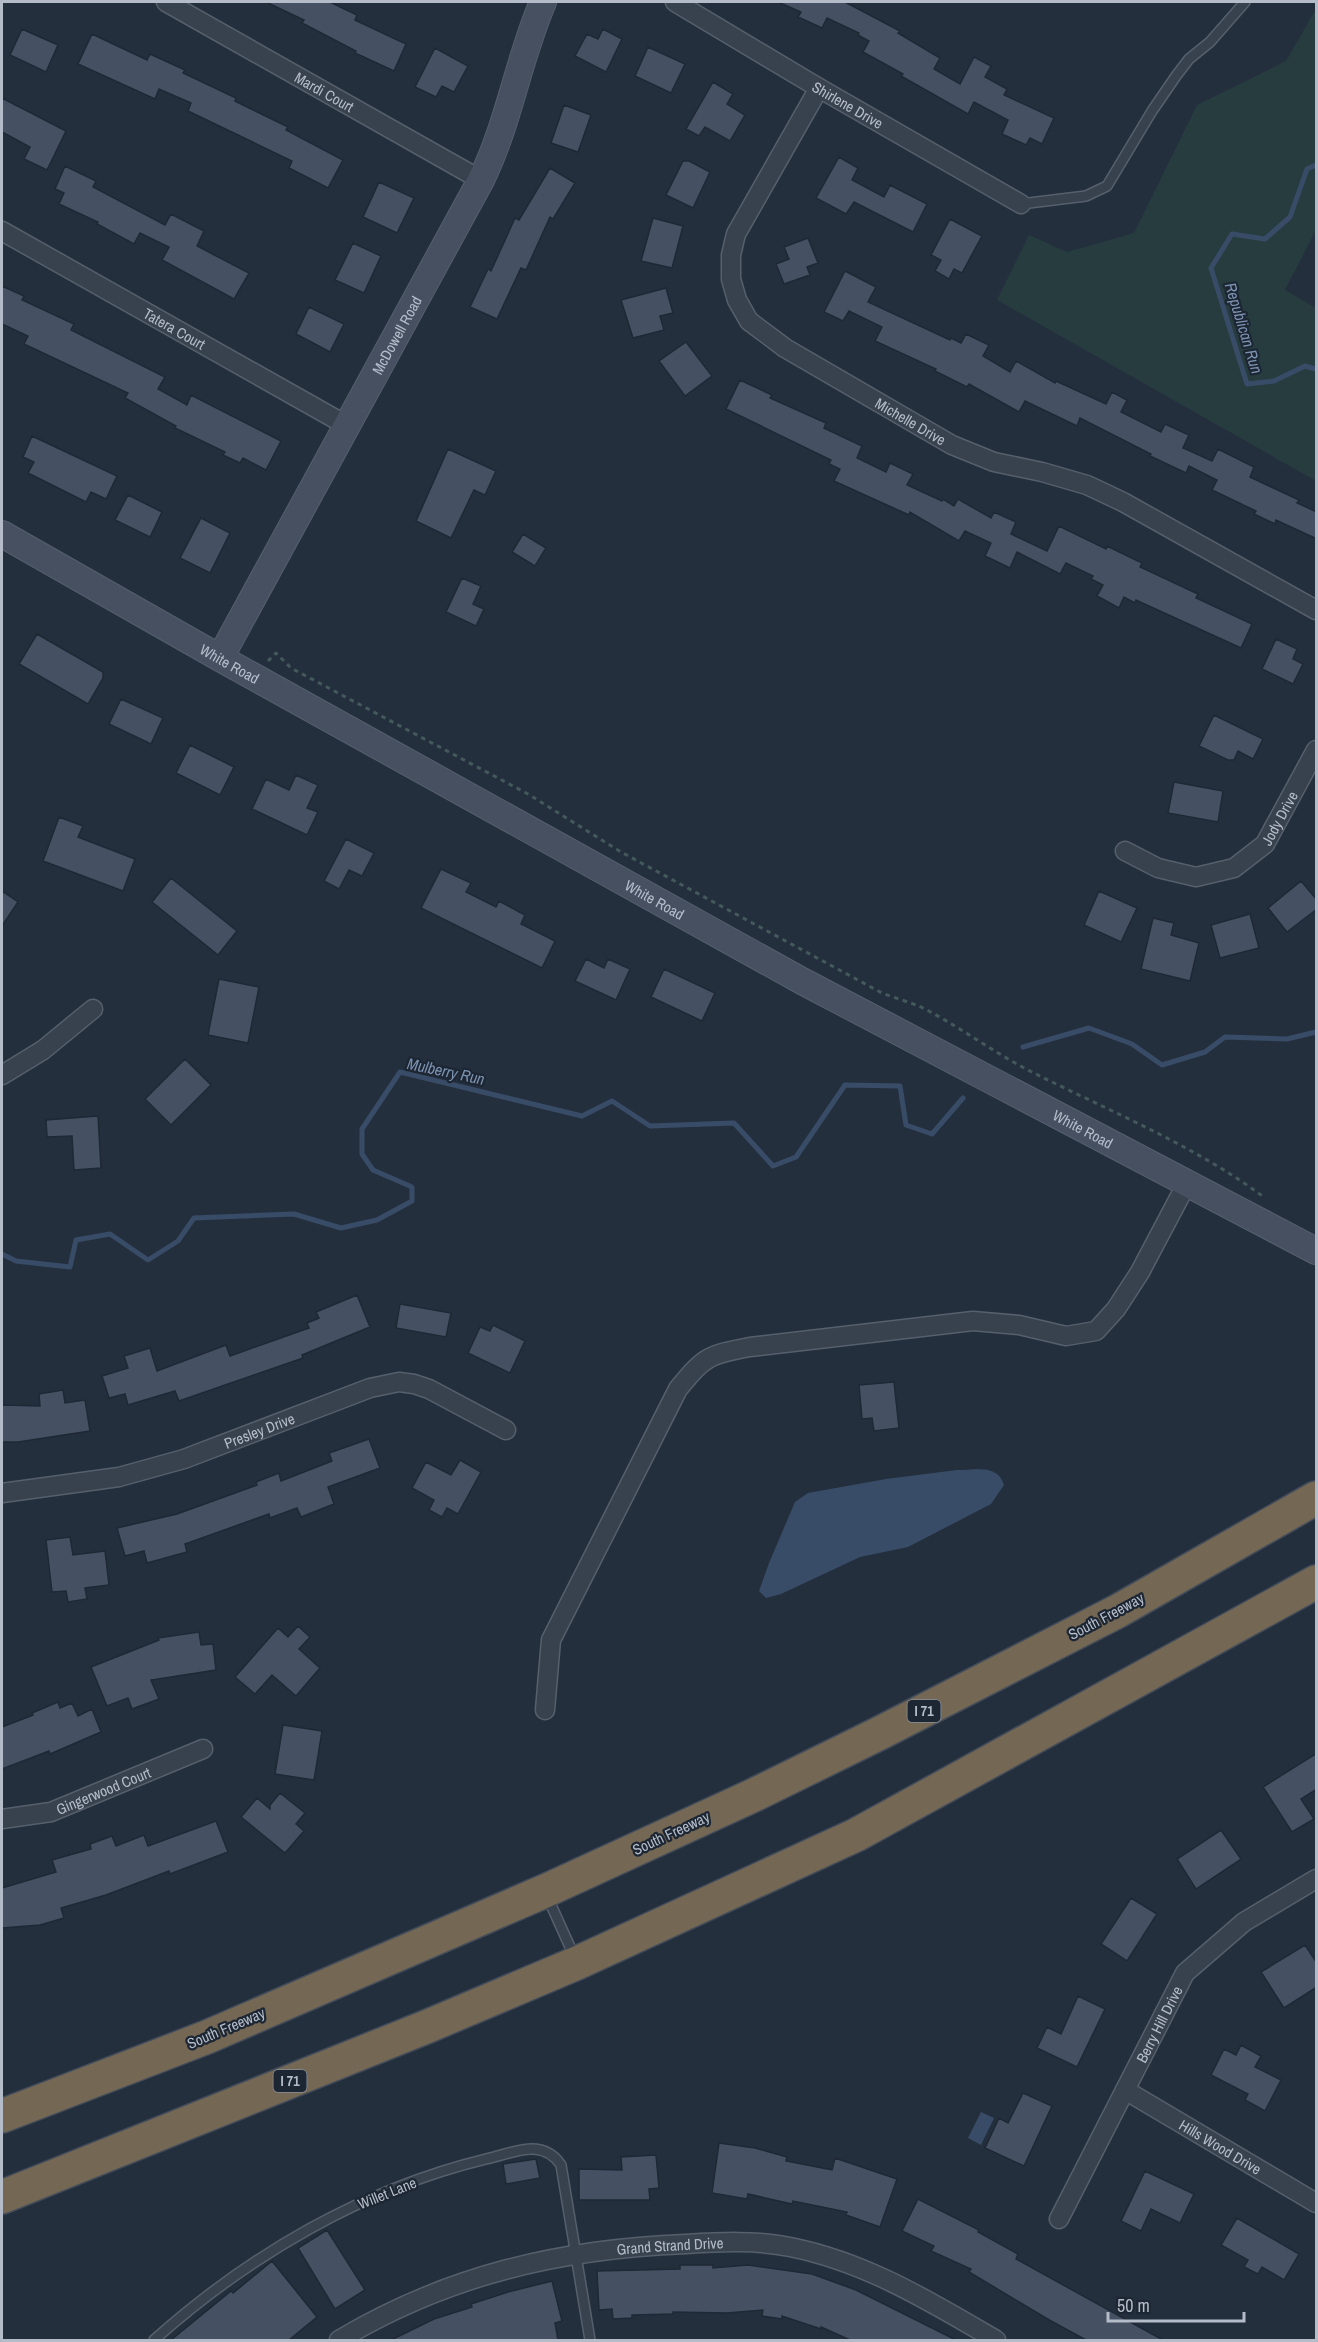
<svg xmlns="http://www.w3.org/2000/svg" width="1318" height="2342" viewBox="0 0 1318 2342" font-family="'Archivo Narrow',sans-serif">
<style>
.green{fill:#263c3f}
.water{fill:#394c67}
.lines{fill:none;stroke-linecap:round;stroke-linejoin:round}
.stream{stroke:#394c67;stroke-width:5}
.building{fill:#455162;stroke:#1f2835;stroke-width:1.5}
.lane-casing{stroke:#565f6c;stroke-width:12}
.street-casing{stroke:#565f6c;stroke-width:21}
.secondary-casing{stroke:#565f6c;stroke-width:28}
.highway-casing{stroke:#434c59;stroke-width:36}
.path{stroke:#44595c;stroke-width:3;stroke-dasharray:4.5 4.5;stroke-linecap:butt}
.lane{stroke:#38414e;stroke-width:9}
.street{stroke:#38414e;stroke-width:18}
.secondary{stroke:#465061;stroke-width:26}
.highway{stroke:#746855;stroke-width:33}
.labels{text-anchor:middle;dominant-baseline:central;stroke-width:4.5;stroke-linejoin:round;paint-order:stroke}
.shield{fill:#1d2633;stroke:#878f9c;stroke-width:1.5}
.shield-label{font-size:14px;font-weight:bold;fill:#b4bcc9}
.street-label{font-size:15px;fill:#b4bcc9;stroke:#1d2633}
.water-label{font-size:16px;font-style:italic;fill:#7c92b1;stroke:#1d2633}
</style>
<rect width="100%" height="100%" fill="#242f3e"/>
<path class="green" d="M1316,9v221l-31,60 31,18v173l-319,-181 32,-65 38,17 67,-19 63,-128 89,-44z"/>
<path class="water" d="M957,1470c19,0 41,-6 47,15l-13,19 -83,43 -48,10 -79,37 -15,4 -7,-7 10,-28 26,-61 13,-9 78,-14z
M981,2112l13,6 -13,27 -13,-7z"/>
<g class="lines">
<path class="stream" d="M1316,165l-9,4 -17,48 -25,22 -33,-5 -21,34 36,116 27,-3 31,-15 11,3
M1023,1047l66,-19 43,16 30,21 43,-13 20,-15 62,2 29,-7
M2,1254l14,7 54,6 6,-27 34,-6 38,26 30,-19 16,-23 100,-4 47,14 36,-8 35,-19v-14l-39,-17 -11,-16v-25l38,-57 182,44 30,-15 38,25 84,-3 39,43 23,-9 49,-72 55,1 6,39 26,9 31,-36"/>
</g>
<path class="building" d="M266,2h64l27,13 -2,5 51,24 -12,27 -39,-18 1,-2 -54,-28 2,-3z
M778,2h67l55,29 -2,2 42,25 -6,11 26,15 14,-27 17,9 -6,11 22,12 -3,6 50,23 -12,26 -12,-6 -4,7 -24,-11 6,-14 -34,-18 -6,12 -67,-38 2,-2 -40,-22 6,-11 -11,-6 1,-2 -32,-15 -5,10 -24,-11 3,-5z
M22,29l36,16 -12,27 -36,-17z
M603,29l19,10 -16,33 -31,-16 12,-22 11,5z
M92,34l55,26 3,-6 35,16 -2,3 53,25 -1,3 53,26 -2,3 57,30 -15,28 -39,-20 3,-7 -104,-50 3,-8 -32,-14 -4,10 -77,-35z
M648,47l37,17 -14,29 -36,-17z
M435,48l33,18 -14,26 -12,-6 -6,11 -21,-10z
M713,82l20,12 -6,10 18,11 -15,26 -25,-14 -6,9 -13,-7z
M2,98l64,33 -19,39 -23,-11 6,-12 -28,-15z
M564,105l27,10 -13,37 -27,-9z
M839,157l19,11 -6,12 32,17 6,-12 37,19 -14,28 -59,-30 -8,12 -30,-16z
M683,161h6l21,11 -17,36 -27,-13z
M65,166l31,15 -3,6 72,38 6,-11 33,17 -7,15 52,27 -15,26 -72,-39 7,-13 -29,-14 -6,11 -37,-20 1,-2 -39,-18 5,-11 -9,-4z
M550,168l25,15 -22,36 -3,-2 -24,53 -5,-2 -24,51 -27,-12 18,-38 3,2 24,-53 4,2z
M379,182l35,16 -17,35 -34,-16z
M653,218l30,8 -11,42 -31,-7z
M950,219l32,17 -20,37 -8,-4 -5,10 -14,-8 6,-11 -10,-5z
M808,238l10,25 -11,4 3,8 -26,9 -8,-20 13,-5 -5,-12z
M353,243l28,13 -17,37 -29,-13z
M845,271l31,16 -8,15 82,38 1,-2 10,5 5,-9 23,11 -6,11 27,16 6,-11 39,22 1,-2 50,23 6,-12 15,8 -6,12 40,20 4,-8 24,11 -6,13 29,13 6,-12 36,18 -4,10 49,23 -2,3 20,9v27l-41,-19 -1,4 -21,-10 2,-3 -44,-21 5,-10 -28,-14 -3,7 -36,-17 1,-2 -71,-36 -3,8 -52,-25 -6,11 -50,-28 -2,3 -32,-16 1,-2 -61,-28 7,-14 -33,-16 -6,10 -19,-9z
M2,286l22,10 -2,4 52,24 -3,6 94,47 -7,12 29,16 4,-10 90,46 -15,29 -23,-12 -3,5 -17,-8 2,-3 -50,-24 1,-2 -51,-28 3,-5 -104,-49 4,-8 -26,-12z
M666,288l7,25 -13,3 4,14 -31,8 -12,-38z
M309,307l35,17 -14,28 -34,-18z
M686,342l26,34 -27,20 -26,-35z
M740,380l32,15 -2,3 56,25 -2,5 38,18 -5,12 29,14 4,-9 23,11 -6,11 35,16 1,-2 11,7 4,-7 33,19 3,-6 22,10 -5,12 36,17 12,-25 47,23 1,-3 35,17 -2,4 58,27 -2,4 56,26 -11,24 -105,-48 -1,3 -11,-6 -5,11 -22,-12 6,-11 -12,-6 2,-3 -27,-13 -6,11 -43,-22 -7,16 -25,-12 6,-13 -26,-12 -6,10 -49,-29 -1,3 -75,-34 6,-12 -11,-5 2,-4 -105,-51z
M32,436l85,40 -11,23 -15,-7 -5,10 -58,-29 6,-11 -11,-5z
M448,449l48,22 -11,24 -11,-5 -23,48 -35,-17z
M128,495l34,17 -12,25 -35,-17z
M201,518l29,15 -20,40 -30,-15z
M523,534l23,14 -11,18 -23,-14z
M462,578l19,8 -8,18 11,5 -8,17 -30,-14z
M37,634l66,38v6l-15,26 -69,-40z
M1276,639l21,10 -4,10 10,5 -10,20 -31,-15z
M121,699l42,19 -12,26 -42,-20z
M1214,715l49,24 -10,20 -15,-8 -4,9h-6l-29,-14z
M190,745l44,22 -14,28 -44,-22z
M296,775l22,10 -11,23 11,4 -11,23 -55,-26 14,-30 23,11z
M1174,782l49,9 -5,31 -50,-9z
M59,817l24,9 -5,11 57,22 -12,32 -80,-30z
M346,839l28,14 -12,23 -13,-6 -10,19 -15,-8z
M441,869l30,14 -5,9 30,15 3,-6 26,14 -4,9 34,17 -13,27 -121,-60z
M171,878l66,53 -19,24 -66,-53z
M1301,881l16,19v9l-30,23 -19,-24z
M2,891l16,11 -16,24z
M1099,891l38,17 -16,34 -37,-17z
M1250,914l9,34 -39,10 -9,-33z
M1153,918l21,5 -3,12 28,8 -9,38 -49,-12z
M586,959l18,9 4,-9 22,10 -14,31 -41,-19z
M664,969l51,24 -13,28 -51,-24z
M219,979l40,8 -11,56 -40,-8z
M185,1059l26,26 -40,40 -26,-26z
M98,1116l3,52 -27,2 -2,-34 -25,1 -1,-17z
M357,1295l13,32 -68,28 1,3 -124,43 -4,-10 -47,14 -3,-11 -16,4 -7,-22 26,-8 -4,-12 26,-8 7,23 69,-26 4,11 79,-28 -2,-5 12,-5 -3,-6z
M400,1304l51,9 -5,24 -50,-9z
M493,1325l32,16 -15,32 -42,-20 12,-26 10,4z
M894,1382l5,46 -25,3 -2,-13 -10,1 -3,-34z
M63,1390l2,13 20,-3 5,31 -72,11h-16v-37l38,1 -1,-12z
M369,1439l11,29 -52,19 6,17 -33,13 -4,-9 -27,10 -1,-4 -84,30 2,8 -40,11 -3,-12 -19,5 -8,-28 60,-14 80,-29 -1,-3 23,-9 2,8 51,-20 -3,-8z
M460,1460l21,12 -23,42 -11,-6 -5,9 -13,-7 5,-10 -22,-12 14,-26 25,13z
M70,1537l3,18 32,-4 4,34 -24,3 2,11 -19,3 -2,-11 -14,1 -6,-52z
M298,1626l12,11 -11,12 21,19 -24,28 -24,-21 -17,19 -20,-17 43,-49 10,9z
M199,1632l2,13 12,-1 3,26 -65,10 8,19 -27,10 -4,-11 -21,8 -16,-39 68,-27 -1,-2z
M58,1702l2,6 12,-5 6,13 14,-7 9,23 -51,22 -1,-3 -47,18v-42l31,-12 -1,-2z
M283,1725l39,6 -8,49 -39,-6z
M1317,1753v36l-16,10 13,20 -22,13 -29,-45z
M280,1793l25,20 -9,11 8,7 -19,22 -44,-36 16,-19 13,11v-4z
M216,1821l12,31 -58,22 -1,-3 -63,24 -45,13 3,10 -24,7 -38,3v-40l54,-16 -4,-12 39,-11 -1,-5 22,-8 4,10 28,-11 4,11z
M1221,1830l20,29 -45,30 -19,-30z
M1131,1898l26,16 -30,47 -26,-17z
M1305,1945l12,18v24l-33,21 -23,-36z
M1078,1996l27,13 -28,58 -40,-19 10,-21 14,7z
M1241,2045l20,11 -6,11 26,13 -16,31 -20,-11 3,-6 -37,-19 13,-26 12,6z
M1023,2093l29,13 -28,60 -39,-18 14,-30 9,5z
M719,2143l36,5 32,9 -1,4 46,9 3,-12 62,21 -17,48 -34,-12 1,-3 -54,-11 -1,3 -44,-10 -1,5 -35,-6z
M656,2155l3,33 -10,1 1,11h-71v-31l43,1 -1,-13z
M536,2159l4,19 -34,6 -3,-20z
M1145,2171l49,23 -14,29 -29,-14 -10,22 -20,-10z
M918,2199l61,31 -1,2 40,22 -2,5 147,81h-77l-35,-19 -82,-49 2,-3 -40,-18 3,-5 -32,-15z
M1237,2218l62,36 -15,26 -22,-13 -4,7 -14,-7 4,-7 -27,-15z
M327,2230l38,60 -30,19 -37,-61z
M272,2261l45,56 -28,23h-118l60,-49 2,2z
M680,2265h33v3l35,-3 64,9 44,16 100,50h-106l-29,-13v2l-39,-13v3l-20,-3 1,-6 -36,3 -54,-1v2l-41,1v3l-19,1 -1,-10 -13,1 -2,-39 83,-2z
M552,2281l10,40 -7,2 3,17h-167l43,-21 38,-12 -1,-3 37,-12z"/>
<g class="lines">
<g class="lane-casing">
<path id="lane" d="M1021,204l65,-8 21,-10 45,-75 24,-35 13,-17 21,-17 35,-40
M547,1896l28,62
M154,2340c94,-84 208,-151 332,-181 27,-6 56,-22 75,6l29,175"/>
</g>
<g class="street-casing">
<g id="street">
<path id="s1" d="M166,2l315,178"/>
<path id="s2" d="M675,2l144,86 202,116"/>
<path id="s3" d="M819,88l-83,146 -5,21v24l6,21 12,21 36,27 167,97 42,17 48,10 45,13 36,17 193,108"/>
<path id="s4" d="M2,231l344,194"/>
<path id="s5" d="M1125,851l33,17 38,9 38,-9 31,-24 51,-94"/>
<path d="M2,1075l41,-25 50,-41"/>
<path id="s6" d="M2,1493l117,-16 65,-18 186,-71 29,-6 15,2 15,5 77,41"/>
<path d="M545,1710l6,-70 127,-251c27,-33 30,-34 72,-42l223,-26 46,4 47,11 30,-5 20,-22 24,-37 47,-89"/>
<path id="s7" d="M2,1819l49,-7 152,-63"/>
<path id="s8" d="M1125,2090l191,113"/>
<path id="s9" d="M1059,2219l126,-246 59,-51 72,-43"/>
<path id="s10" d="M339,2340c109,-65 221,-91 347,-96 34,-2 70,-4 104,3 76,15 141,55 206,93"/>
</g>
</g>
<g class="secondary-casing">
<g id="secondary">
<path id="s11" d="M2,534l218,124 582,323 514,270"/>
<path id="s12" d="M220,658l261,-478c28,-57 37,-120 62,-178"/>
</g>
</g>
<g class="highway-casing">
<path id="highway" d="M2,2116l205,-79 338,-146 209,-96 126,-62 238,-122 198,-113
M2,2197l424,-170 151,-64 279,-128 460,-253"/>
</g>
<path class="path" d="M268,661l8,-8 15,15 237,126 93,58 261,141c13,5 27,9 39,14 38,19 73,46 111,65 77,39 164,74 233,126"/>
<use href="#lane" class="lane"/>
<use href="#street" class="street"/>
<use href="#secondary" class="secondary"/>
<use href="#highway" class="highway"/>
</g>
<g class="labels">
<g class="shield">
<rect x="907.5" y="1700" width="33" height="22" rx="4.5"/>
<rect x="273.5" y="2070" width="33" height="22" rx="4.5"/>
</g>
<g class="shield-label">
<text x="924" y="1711">I 71</text>
<text x="290" y="2081">I 71</text>
</g>
<g class="street-label">
<text stroke="none"><textPath href="#s1" startOffset="182">Mardi Court</textPath></text>
<text stroke="none"><textPath href="#s2" startOffset="201">Shirlene Drive</textPath></text>
<text stroke="none"><textPath href="#s4" startOffset="198">Tatera Court</textPath></text>
<text stroke="none"><textPath href="#s12" startOffset="368">McDowell Road</textPath></text>
<text stroke="none"><textPath href="#s3" startOffset="450">Michelle Drive</textPath></text>
<text stroke="none"><textPath href="#s11" startOffset="262">White Road</textPath></text>
<text stroke="none"><textPath href="#s5" startOffset="184">Jody Drive</textPath></text>
<text stroke="none"><textPath href="#s11" startOffset="748">White Road</textPath></text>
<text stroke="none"><textPath href="#s11" startOffset="1234">White Road</textPath></text>
<text stroke="none"><textPath href="#s6" startOffset="266">Presley Drive</textPath></text>
<text transform="translate(1106 1616) rotate(-28)">South Freeway</text>
<text stroke="none"><textPath href="#s7" startOffset="106">Gingerwood Court</textPath></text>
<text transform="translate(671 1833) rotate(-25)">South Freeway</text>
<text stroke="none"><textPath href="#s9" startOffset="219">Berry Hill Drive</textPath></text>
<text transform="translate(226 2028) rotate(-23)">South Freeway</text>
<text stroke="none"><textPath href="#s8" startOffset="111">Hills Wood Drive</textPath></text>
<text transform="translate(387 2193) rotate(-22)">Willet Lane</text>
<text stroke="none"><textPath href="#s10" startOffset="348">Grand Strand Drive</textPath></text>
</g>
<g class="water-label">
<text transform="translate(1244 328) rotate(73)">Republican Run</text>
<text transform="translate(446 1071) rotate(12)">Mulberry Run</text>
</g>
</g>
<rect width="1318" height="2342" fill="none" stroke="#b4bcc9" stroke-width="6"/>
<path d="M1108 2312v9h136v-9" fill="none" stroke="#b4bcc9" stroke-width="3"/>
<text x="1117" y="2312" font-size="18" fill="#b4bcc9" stroke="#1d2633" stroke-width="4.5" paint-order="stroke">50 m</text>
</svg>
